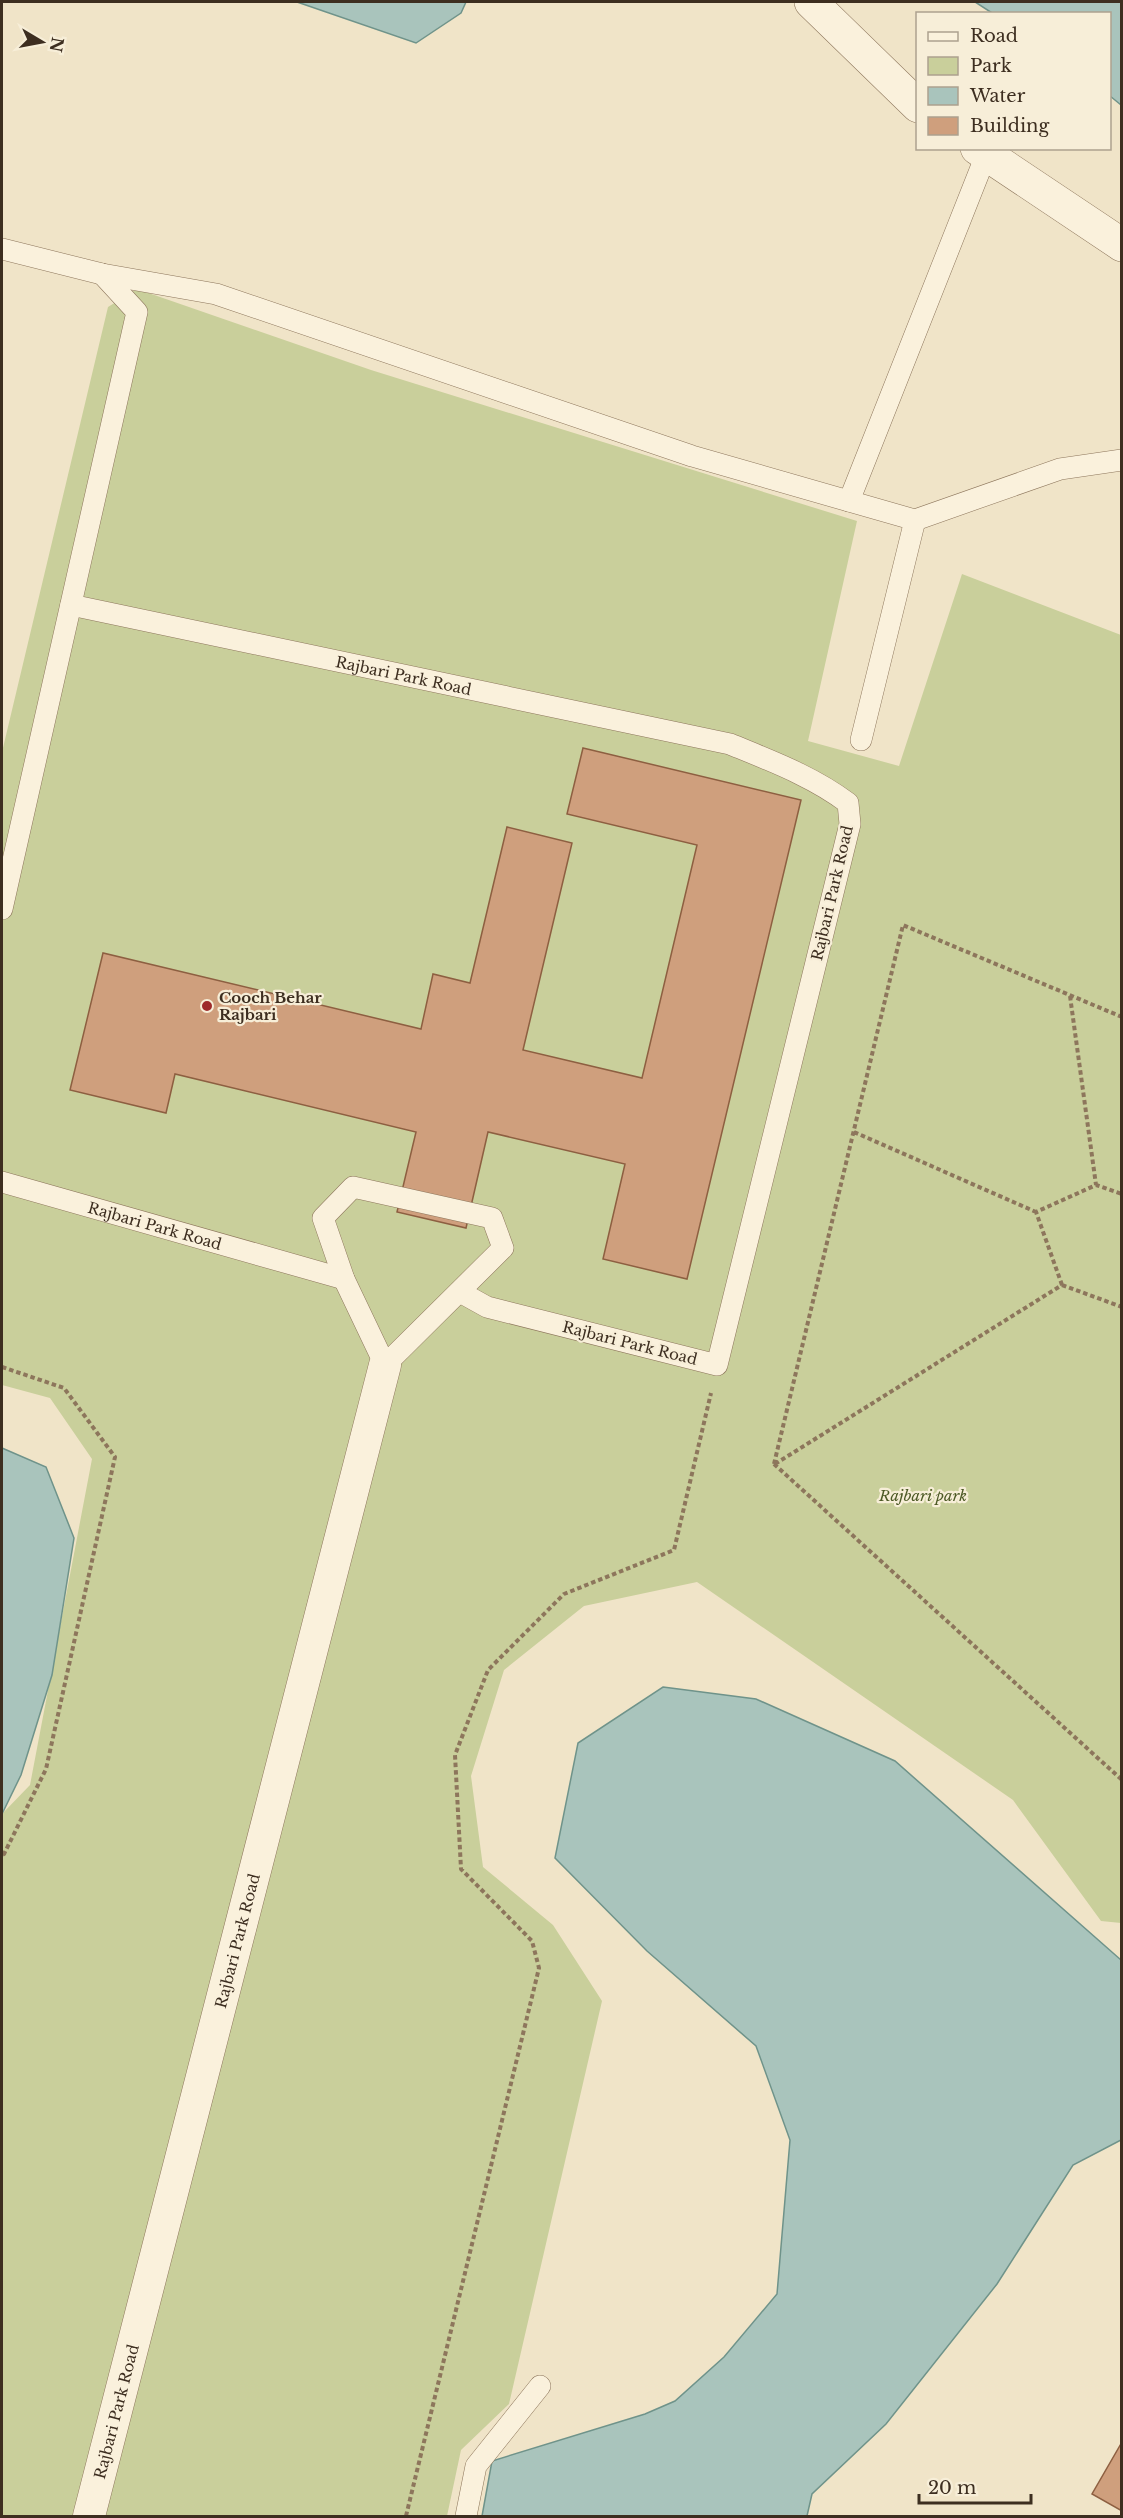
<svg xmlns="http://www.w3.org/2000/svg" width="1123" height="2518" viewBox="0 0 1123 2518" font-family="'Libre Baskerville',serif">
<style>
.green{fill:#c9cf9b}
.water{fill:#a9c4bc;stroke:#6f938a;stroke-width:1.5}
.building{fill:#cf9f7d;stroke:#8d5f41;stroke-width:1.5}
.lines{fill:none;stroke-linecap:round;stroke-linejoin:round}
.service-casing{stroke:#8d765c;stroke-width:22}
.pedestrian-casing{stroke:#8d765c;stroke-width:33}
.minor-casing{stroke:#8d765c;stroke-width:34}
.path{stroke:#8d765c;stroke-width:4;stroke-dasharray:4.5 3;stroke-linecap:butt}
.service{stroke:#faf1dc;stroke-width:21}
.pedestrian{stroke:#faf1dc;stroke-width:32}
.minor{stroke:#faf1dc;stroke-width:33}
.poi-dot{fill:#9e2a2b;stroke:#f7eed8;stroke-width:2}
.labels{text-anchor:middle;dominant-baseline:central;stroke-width:4.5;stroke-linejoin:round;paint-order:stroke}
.street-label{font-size:15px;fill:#3d2e20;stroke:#f7eed8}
.poi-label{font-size:15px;font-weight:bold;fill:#3d2e20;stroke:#f7eed8;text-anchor:start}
.park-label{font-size:15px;font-style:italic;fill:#4d5a26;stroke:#f7eed8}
</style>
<rect width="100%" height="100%" fill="#f0e4c8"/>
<path class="green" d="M137,289l234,81 486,151 -49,220 91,25 63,-192 159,61v1288l-20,-2 -88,-121 -316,-218 -113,24 -80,64 -33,106 12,91 70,58 49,76 -93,403 -48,46 -14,66h-445v-702l28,-29 62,-326 -42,-61 -48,-13v-633l106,-445z"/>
<path class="water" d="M297,2h169l-5,11 -45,30z
M975,2h146v103l-11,-9v-82l-118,-1z
M2,1448l44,19 28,71 -22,137 -31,100 -19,39z
M663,1687l93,12 139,62 226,199v180l-48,25 -76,119 -111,140 -74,70 -5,22h-325l10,-55 153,-47 30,-13 49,-44 53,-63 13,-154 -34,-94 -109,-95 -92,-93 23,-115z"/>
<path class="building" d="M583,748l218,52 -114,479 -84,-20 22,-95 -137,-32 -22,96 -69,-16 19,-80 -241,-58 -9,39 -96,-23 33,-137 318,76 12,-55 37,9 37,-156 65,16 -49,207 119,28 55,-233 -130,-31z
M1122,2442v69l-30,-17z"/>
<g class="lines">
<g class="service-casing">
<g id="service">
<path d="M2,249l100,25 114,20 476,162 223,64 145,-51 62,-9"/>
<path d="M849,501l137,-346"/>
<path id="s1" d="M71,605l659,139c41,17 82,32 118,59l2,21 -133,541 -230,-58 -27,-15"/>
<path d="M861,740l54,-220"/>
<path d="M2,909l135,-597 -35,-38"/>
<path id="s2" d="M2,1182l342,97"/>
<path d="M353,1187l139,31 11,30 -118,117 -41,-86 -21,-61z"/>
<path d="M466,2516l10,-50 64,-80"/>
</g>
</g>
<g class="pedestrian-casing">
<g id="pedestrian">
<path id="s3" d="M89,2516l296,-1151"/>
</g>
</g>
<g class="minor-casing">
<path id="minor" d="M811,2l107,104
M977,148l145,97"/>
</g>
<path class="path" d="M1070,996l26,189
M854,1132l182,80
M1062,1285l-26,-73 60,-27 26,9
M1062,1285l60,22
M2,1367l62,21 51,69 -69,312 -42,85 -2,1
M774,1464l129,-539 219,92
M774,1464l348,316
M775,1464l287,-179
M406,2516l133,-548 -7,-27 -71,-72 -6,-114 33,-85 76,-76 110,-44 37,-157"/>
<use href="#service" class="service"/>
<use href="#pedestrian" class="pedestrian"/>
<use href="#minor" class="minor"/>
</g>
<circle class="poi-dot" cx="207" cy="1006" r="6"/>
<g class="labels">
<g class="street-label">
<text stroke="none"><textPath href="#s1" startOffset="340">Rajbari Park Road</textPath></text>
<text transform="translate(832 893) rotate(-77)">Rajbari Park Road</text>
<text stroke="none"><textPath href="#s2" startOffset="159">Rajbari Park Road</textPath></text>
<text transform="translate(630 1343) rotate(14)">Rajbari Park Road</text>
<text stroke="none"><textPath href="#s3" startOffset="594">Rajbari Park Road</textPath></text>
<text stroke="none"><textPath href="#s3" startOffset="108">Rajbari Park Road</textPath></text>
</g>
<g class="poi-label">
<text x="219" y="997">Cooch Behar<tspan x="219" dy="17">Rajbari</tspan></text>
</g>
<g class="park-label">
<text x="923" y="1495">Rajbari park</text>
</g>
</g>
<rect width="1123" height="2518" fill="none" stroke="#3d2e20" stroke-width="6"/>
<rect x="916" y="12" width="195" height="138" fill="#f7eed8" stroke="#ada18e" stroke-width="1.5"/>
<rect x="928" y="32" width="30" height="9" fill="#faf1dc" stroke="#ada18e" stroke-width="1.5"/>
<text x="970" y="42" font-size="18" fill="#3d2e20">Road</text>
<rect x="928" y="57" width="30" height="18" fill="#c9cf9b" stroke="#ada18e" stroke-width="1.5"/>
<text x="970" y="72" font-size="18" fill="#3d2e20">Park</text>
<rect x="928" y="87" width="30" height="18" fill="#a9c4bc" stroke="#ada18e" stroke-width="1.5"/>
<text x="970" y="102" font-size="18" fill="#3d2e20">Water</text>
<rect x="928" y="117" width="30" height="18" fill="#cf9f7d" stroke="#ada18e" stroke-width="1.5"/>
<text x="970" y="132" font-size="18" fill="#3d2e20">Building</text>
<g transform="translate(42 42) rotate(100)" stroke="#f7eed8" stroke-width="4.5" paint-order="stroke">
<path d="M0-4.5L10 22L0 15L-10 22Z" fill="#3d2e20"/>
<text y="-9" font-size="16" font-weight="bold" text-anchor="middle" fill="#3d2e20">N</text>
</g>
<path d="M919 2494v9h112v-9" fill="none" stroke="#3d2e20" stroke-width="3"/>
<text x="928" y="2494" font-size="18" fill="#3d2e20" stroke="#f7eed8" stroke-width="4.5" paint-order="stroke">20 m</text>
</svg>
